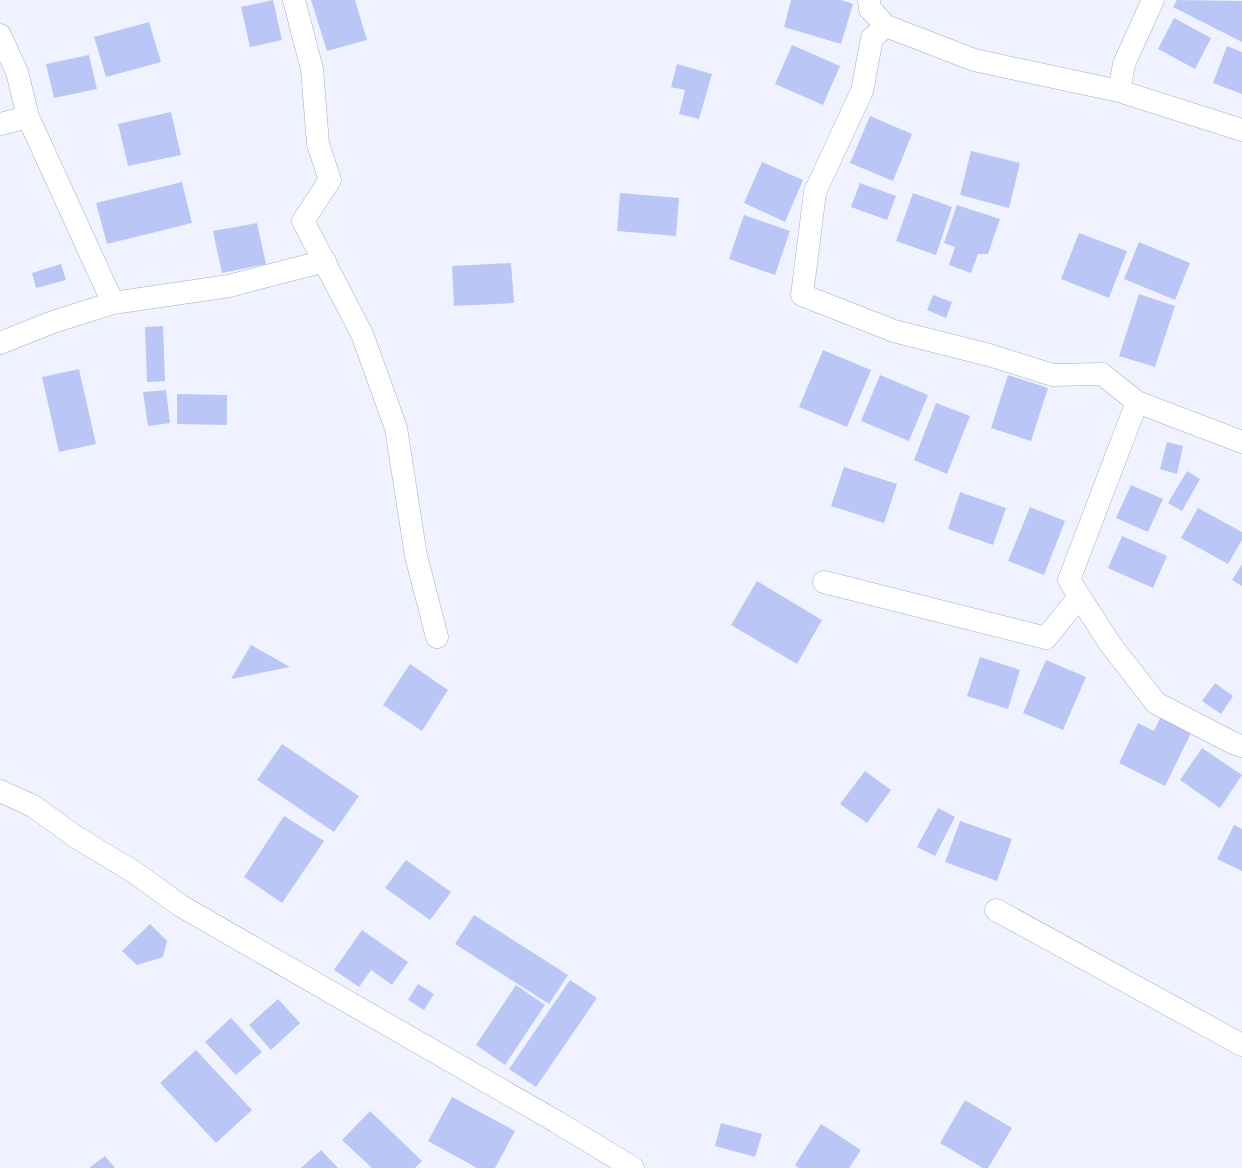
<svg xmlns="http://www.w3.org/2000/svg" width="1242" height="1168" viewBox="0 0 1242 1168" font-family="Overpass,sans-serif">
<style>
.building{fill:#bac6f6}
.lines{fill:none;stroke-linecap:round;stroke-linejoin:round}
.minor-casing{stroke:#a8acbe;stroke-width:23}
.minor{stroke:#fff;stroke-width:22}
</style>
<rect width="100%" height="100%" fill="#f0f3ff"/>
<path class="building" d="M273,0l9,40 -32,7 -9,-40z
M311,0h44l12,40 -40,11z
M791,0h50l12,4 -12,40 -57,-17z
M1177,0l65,1v41l-69,-35z
M1174,18l37,20 -16,31 -37,-20z
M149,22l12,40 -55,15 -12,-40z
M792,45l48,21 -17,39 -48,-21z
M1227,46l15,6v42l-29,-11z
M89,55l8,34 -43,9 -8,-34z
M677,64l35,10 -13,45 -20,-5 6,-24 -14,-3z
M171,112l10,43 -53,11 -10,-42z
M870,116l42,18 -19,47 -43,-18z
M971,151l49,12 -11,45 -49,-13z
M762,162l41,18 -18,42 -41,-19z
M182,182l10,41 -85,21 -11,-41z
M860,183l36,13 -9,24 -36,-13z
M620,193l59,5 -3,38 -59,-5z
M913,193l39,14 -16,48 -40,-14z
M957,205l43,14 -12,35h-10l-7,19 -22,-8 6,-18 -11,-4z
M744,215l46,16 -15,44 -46,-16z
M257,223l9,41 -44,9 -9,-42z
M1079,233l48,18 -18,47 -48,-19z
M1139,242l51,21 -15,37 -51,-21z
M511,263l3,40 -60,3 -2,-40z
M61,264l5,16 -30,8 -4,-15z
M1139,294l36,12 -20,61 -36,-11z
M933,295l19,7 -6,16 -19,-8z
M163,326l2,55 -18,1 -2,-55z
M823,350l48,20 -24,57 -48,-20z
M79,369l17,75 -37,8 -17,-75z
M880,375l48,20 -19,46 -48,-20z
M1008,375l40,13 -17,53 -40,-13z
M166,390l4,33 -22,3 -5,-34z
M177,394l50,1v30l-50,-1z
M936,403l34,13 -23,58 -33,-14z
M1167,442l16,4 -6,28 -17,-5z
M844,467l53,17 -13,39 -53,-17z
M1187,471l13,8 -18,32 -14,-8z
M1131,485l32,14 -15,33 -32,-14z
M960,492l46,16 -13,37 -45,-16z
M1030,507l35,14 -21,54 -36,-14z
M1198,508l44,24v8l-14,24 -47,-26z
M1122,536l45,20 -14,32 -45,-20z
M1242,564v22l-10,-6z
M757,581l65,39 -25,44 -66,-39z
M251,645l39,22 -59,12z
M980,657l40,13 -12,39 -41,-13z
M1046,660l40,17 -23,53 -40,-17z
M410,664l38,26 -26,41 -39,-26z
M1215,683l18,13 -12,18 -19,-13z
M1162,714l31,15 -28,57 -46,-23 19,-40 16,8z
M282,744l77,52 -25,36 -77,-52z
M1202,748l40,27 -22,33 -40,-28z
M865,771l26,19 -24,33 -27,-19z
M938,808l17,9 -20,39 -18,-9z
M284,816l40,25 -42,62 -38,-26z
M960,821l52,18 -15,42 -52,-19z
M1234,825l8,4v42l-25,-12z
M406,860l45,32 -21,28 -45,-32z
M474,915l94,60 -19,29 -94,-60z
M150,924l17,17 -4,16 -26,8 -15,-14z
M362,930l46,32 -16,23 -21,-15 -12,17 -25,-17z
M570,980l27,18 -61,89 -27,-18z
M418,984l16,10 -10,16 -16,-10z
M516,985l29,20 -40,60 -29,-20z
M278,999l22,24 -29,27 -22,-25z
M231,1018l31,34 -26,23 -31,-33z
M196,1050l56,60 -36,33 -56,-60z
M452,1097l63,34 -20,37h-18l-49,-27z
M965,1100l47,28 -24,40h-5l-43,-25z
M370,1111l52,50 -7,7h-43l-30,-28z
M721,1123l41,11 -7,23 -40,-11z
M821,1124l40,26 -12,18h-50l-4,-3z
M321,1150l17,18h-37z
M105,1156l10,12h-26z"/>
<g class="lines">
<g class="minor-casing">
<path id="minor" d="M294,0l18,69 6,75 12,36 -27,41 59,113 34,94 20,128 21,81
M869,0l1,9 16,17 88,34 145,31 123,39
M886,26l-14,12 -10,53 -47,101 -13,103 92,36 95,24 64,20 49,-1 35,28 105,40
M0,35l17,37 11,45 85,186 -60,19 -53,21
M1119,91l5,-27 29,-64
M0,124l28,-7
M113,303l116,-17 96,-25
M1137,402l-68,178 41,64 46,59 77,40 9,3
M824,582l222,56 33,-41
M0,791l33,15 43,31 58,35 47,34 376,216 76,46
M996,910l246,135"/>
</g>
<use href="#minor" class="minor"/>
</g>
</svg>
